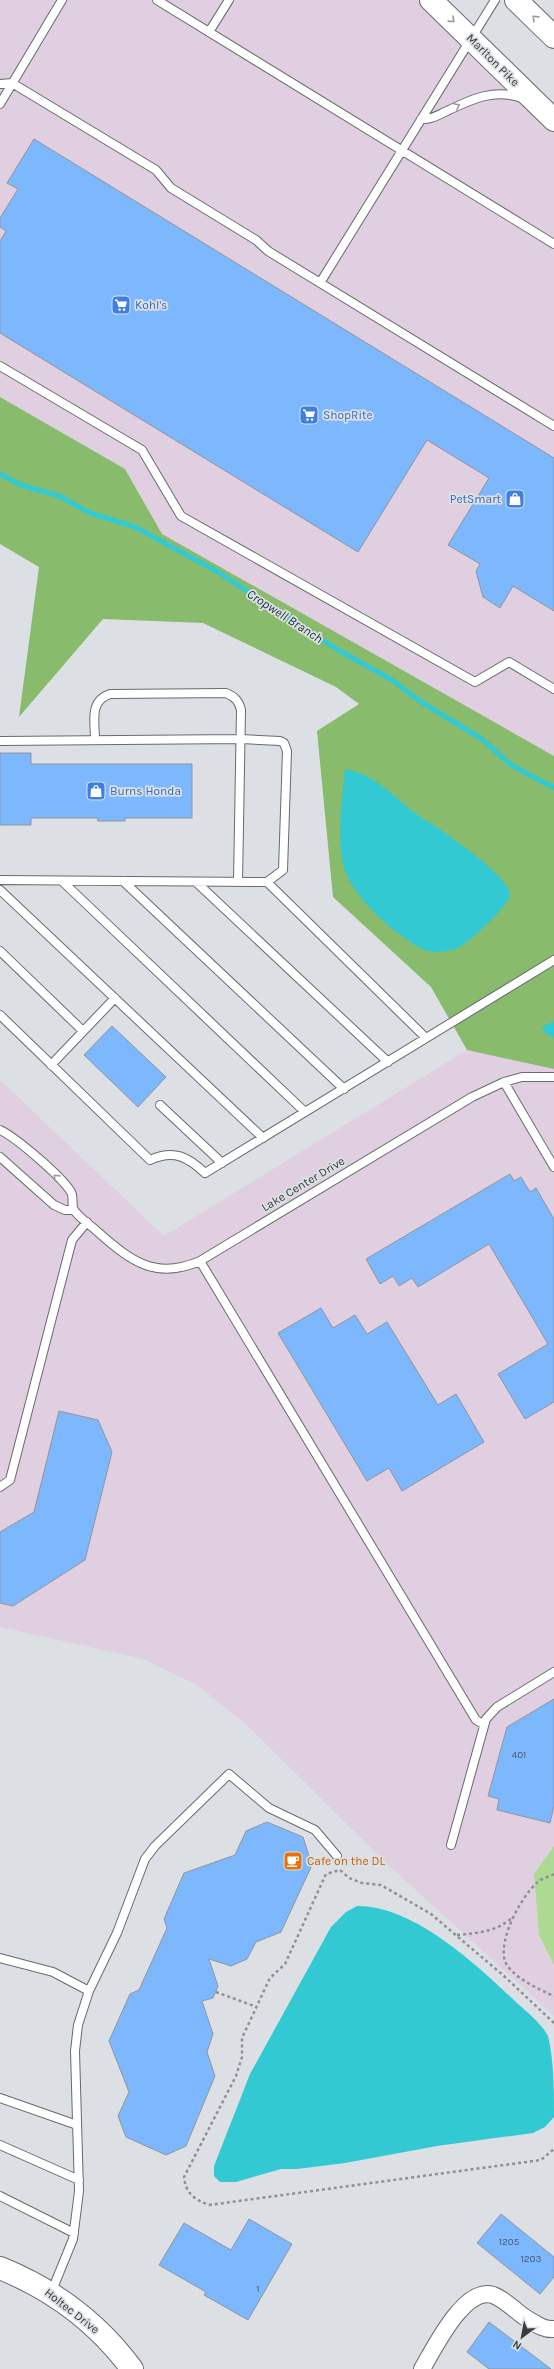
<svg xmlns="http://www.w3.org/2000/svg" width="554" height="2369" viewBox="0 0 554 2369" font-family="Karla,sans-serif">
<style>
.commercial{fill:#e0cfe1}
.green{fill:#acda93}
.forest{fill:#88bb6c}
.water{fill:#33c9d2}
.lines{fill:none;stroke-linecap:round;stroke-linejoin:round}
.stream{stroke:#33c9d2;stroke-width:5}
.building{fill:#7db8ff;stroke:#929599}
.lane-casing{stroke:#676a6e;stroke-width:10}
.street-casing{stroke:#676a6e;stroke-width:18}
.secondary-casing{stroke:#676a6e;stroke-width:24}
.highway-casing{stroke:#676a6e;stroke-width:24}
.path{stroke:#8e9093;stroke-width:2.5;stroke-dasharray:3 3;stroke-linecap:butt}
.lane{stroke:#fff;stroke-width:8}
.street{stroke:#fff;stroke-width:16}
.secondary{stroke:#fff;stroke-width:22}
.highway{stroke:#fff;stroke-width:22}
.oneway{stroke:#9c9c9d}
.labels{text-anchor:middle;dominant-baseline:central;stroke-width:3.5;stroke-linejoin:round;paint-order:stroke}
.number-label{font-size:10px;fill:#4a5a6c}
.street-label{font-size:12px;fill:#393a3b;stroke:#dce0e4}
.shop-label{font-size:12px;fill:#366cbe;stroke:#dce0e4;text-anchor:start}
.food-label{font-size:12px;fill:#c56008;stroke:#dce0e4;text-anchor:start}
.water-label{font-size:13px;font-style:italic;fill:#1c3436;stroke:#dce0e4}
</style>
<rect width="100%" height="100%" fill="#dce0e4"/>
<path class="commercial" d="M0,0h431l123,120v636l-285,-159 -107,-63 -37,-65 -125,-72z
M467,1050l87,19v777l-20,28 5,61 15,30v51l-170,-155 -135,-134 -52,-42 -54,-26 -143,-32v-547l164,156z"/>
<path class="green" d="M554,1846v119l-15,-30 -5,-61z"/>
<path class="forest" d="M0,397l125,72 37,65 392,222v313l-87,-19 -36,-63 -98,-90 -16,-166 42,-27 -23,-17 -133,-64 -100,-4 -84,98 20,-150 -39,-23z"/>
<path class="water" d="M345,769c28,5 44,23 65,40 9,8 19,13 28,19 18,13 64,44 72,64 4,10 -42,51 -52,56 -4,2 -16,4 -21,4 -16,0 -30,-12 -42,-21 -17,-13 -43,-40 -50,-60 -9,-29 -3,-72 0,-102z
M554,1021v17l-9,-5 -3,-6z
M357,1906c58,0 120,59 160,97 11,10 24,20 31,33 6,24 6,56 6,81l-9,10 -12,6 -96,13 -92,17 -48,6h-16l-45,13h-16l-6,-6v-10l36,-92 81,-147 15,-15z"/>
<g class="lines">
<path class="stream" d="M0,474l21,11 38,11 31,17 45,14 83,45 120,78 54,30 29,22 61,37 29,26 43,23"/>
</g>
<path class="building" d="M34,139l520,319v153l-41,-25 -13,22 -17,-11 -7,-26 4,-7 -32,-19 41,-67 -62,-38 -69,112 -358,-219v-92l6,-10 -6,-4v-9l18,-29 -11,-6z
M0,753h31v11h161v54h-67v3h-27l-1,-3h-66v7h-31z
M112,1026l54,51 -28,30 -54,-52z
M510,1174l4,7 7,-4 9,15 6,-4 18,31v183l-29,17 -27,-45 50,-30 -59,-100 -71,43 -6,-9 -13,8 -6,-10 -13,8 -14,-25z
M321,1308l12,20 22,-13 12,19 20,-12 51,83 18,-11 28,48 -82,49 -13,-23 -22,13 -89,-148z
M59,1411l39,9 14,32 -27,108 -72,46 -13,-3v-71l34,-20z
M554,1699v107l-4,17 -53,-13 2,-11 -11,-3 19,-69z
M267,1822l36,15 9,28 -31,67 -25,10 -9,17 -16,7 -22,-7 9,27 -5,12 -11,3 11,33 -6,18 8,24 -29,70 -20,9 -40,-18 -8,-21 11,-24 -20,-51 21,-47 9,-4 28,-62 -3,-9 20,-46 51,-18 11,-24z
M501,2214l53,43v20l-14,17 -63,-51z
M249,2219l43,25 -44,76 -44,-25 2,-3 -47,-27 25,-42 47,27z
M489,2322l62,47h-62l-22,-17z"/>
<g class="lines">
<g class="lane-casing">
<path id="lane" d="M157,0l397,244
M209,32l20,-32
M0,84l12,-1 144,87 15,18 85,52 12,11 286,175
M0,104l62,-104
M421,119c10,1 17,-4 26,-8 25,-12 48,-23 75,-13
M320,283l175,-283
M0,366l142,84 39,66 294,166 34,-20 45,27
M95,740c0,-19 -6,-39 15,-46l116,-1c9,4 13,8 15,17l-3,172
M0,741l241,-2 39,2 4,2 3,8 -4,119 -16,12 -267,-2
M62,881l243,231
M123,881l221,208
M196,882l192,180
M267,882l159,156
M0,890l263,248
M0,951l83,80
M0,1015l150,145c24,-11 38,-3 55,13l349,-213
M51,1065l64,-67
M504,1082l50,85
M160,1105l62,58
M0,1130c17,8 62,47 71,62 3,5 0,13 3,18 6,9 18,16 25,23 33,29 57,47 101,28l272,-164 32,-15 18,-5h32
M0,1157l54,48 11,5h9
M200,1261l276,459 7,4
M0,1487l10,-7 62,-240 15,-18
M451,1845l35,-126 11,-12 57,-35
M0,1958l53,14 36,19 28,-58 28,-74 10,-13 74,-72 40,34 46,22 22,26
M0,2098l77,27
M0,2145l79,35
M0,2196l74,37
M51,2293l22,-54 6,-48 -4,-140 3,-26 11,-34"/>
</g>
<g class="street-casing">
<path id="street" d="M422,2369c12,-20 42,-83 71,-74 13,5 22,16 33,23 9,5 17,12 28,11"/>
</g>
<g class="secondary-casing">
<path id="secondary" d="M0,2268c52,21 98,55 132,101"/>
</g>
<g class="highway-casing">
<path id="highway" d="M431,0l123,120
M516,0l38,37"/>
</g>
<path class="path" d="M554,1874c-5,3 -12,4 -16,8 -17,14 -40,58 -33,79 5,15 35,29 49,35
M457,1935c21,-2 38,-3 55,-17
M216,1992l41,15
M554,2023l-50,-47 -73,-62 -50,-29 -19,-2 -13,-5 -9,-8 -14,4 -41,90 -15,14 -28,60v19l-6,19 -52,101c2,17 10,22 25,28l332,-45 13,-11"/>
<use href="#lane" class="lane"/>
<use href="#street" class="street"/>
<use href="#secondary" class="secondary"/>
<use href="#highway" class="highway"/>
</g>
<defs><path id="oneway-chevron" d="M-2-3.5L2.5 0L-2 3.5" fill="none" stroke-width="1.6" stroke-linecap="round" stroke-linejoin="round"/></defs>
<g class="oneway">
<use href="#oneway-chevron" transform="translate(535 18) rotate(-136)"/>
<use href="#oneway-chevron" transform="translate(452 20) rotate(44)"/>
<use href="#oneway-chevron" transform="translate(457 106) rotate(-26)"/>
<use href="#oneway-chevron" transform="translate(56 1177) rotate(-136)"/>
</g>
<defs>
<g id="supermarket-square" transform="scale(1)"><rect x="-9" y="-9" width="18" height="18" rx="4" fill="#3f7fe0" stroke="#dce0e4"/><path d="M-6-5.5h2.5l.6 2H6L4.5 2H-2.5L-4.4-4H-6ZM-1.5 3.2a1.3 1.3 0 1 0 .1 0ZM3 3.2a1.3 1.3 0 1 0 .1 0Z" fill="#fff"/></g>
<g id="shop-square" transform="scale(1)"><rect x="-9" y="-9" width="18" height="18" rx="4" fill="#3f7fe0" stroke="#dce0e4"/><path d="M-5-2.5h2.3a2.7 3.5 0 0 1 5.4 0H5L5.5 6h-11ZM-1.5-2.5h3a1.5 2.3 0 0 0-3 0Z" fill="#fff"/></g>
<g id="cafe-square" transform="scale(1)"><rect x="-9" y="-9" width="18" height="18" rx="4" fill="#e8710a" stroke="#dce0e4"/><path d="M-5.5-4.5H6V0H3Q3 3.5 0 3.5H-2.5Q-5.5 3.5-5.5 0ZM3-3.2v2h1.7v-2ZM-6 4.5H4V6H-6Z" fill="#fff"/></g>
</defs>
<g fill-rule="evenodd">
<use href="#supermarket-square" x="121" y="305"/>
<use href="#supermarket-square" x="309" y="415"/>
<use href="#shop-square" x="515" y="499"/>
<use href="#shop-square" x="96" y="791"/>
<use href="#cafe-square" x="293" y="1861"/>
</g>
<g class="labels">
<g class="number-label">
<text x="519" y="1755">401</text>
<text x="509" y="2242">1205</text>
<text x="531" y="2259">1203</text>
<text x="258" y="2289">1</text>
</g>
<g class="street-label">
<text transform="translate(493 60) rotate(45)">Marlton Pike</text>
<text transform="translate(303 1184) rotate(-31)">Lake Center Drive</text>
<text transform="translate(72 2311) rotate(38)">Holtec Drive</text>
</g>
<g class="shop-label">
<text x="135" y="305">Kohl's</text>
<text x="323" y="415">ShopRite</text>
<text x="501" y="499" text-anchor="end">PetSmart</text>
<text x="110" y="791">Burns Honda</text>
</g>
<g class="food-label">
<text x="307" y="1861">Cafe on the DL</text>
</g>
<g class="water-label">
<text transform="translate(285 616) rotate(33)">Cropwell Branch</text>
</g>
</g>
<g transform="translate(522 2337) rotate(212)" stroke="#dce0e4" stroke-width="3" paint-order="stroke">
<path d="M0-3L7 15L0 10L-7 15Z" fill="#393a3b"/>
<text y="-6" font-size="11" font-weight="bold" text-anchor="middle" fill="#393a3b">N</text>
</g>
</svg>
